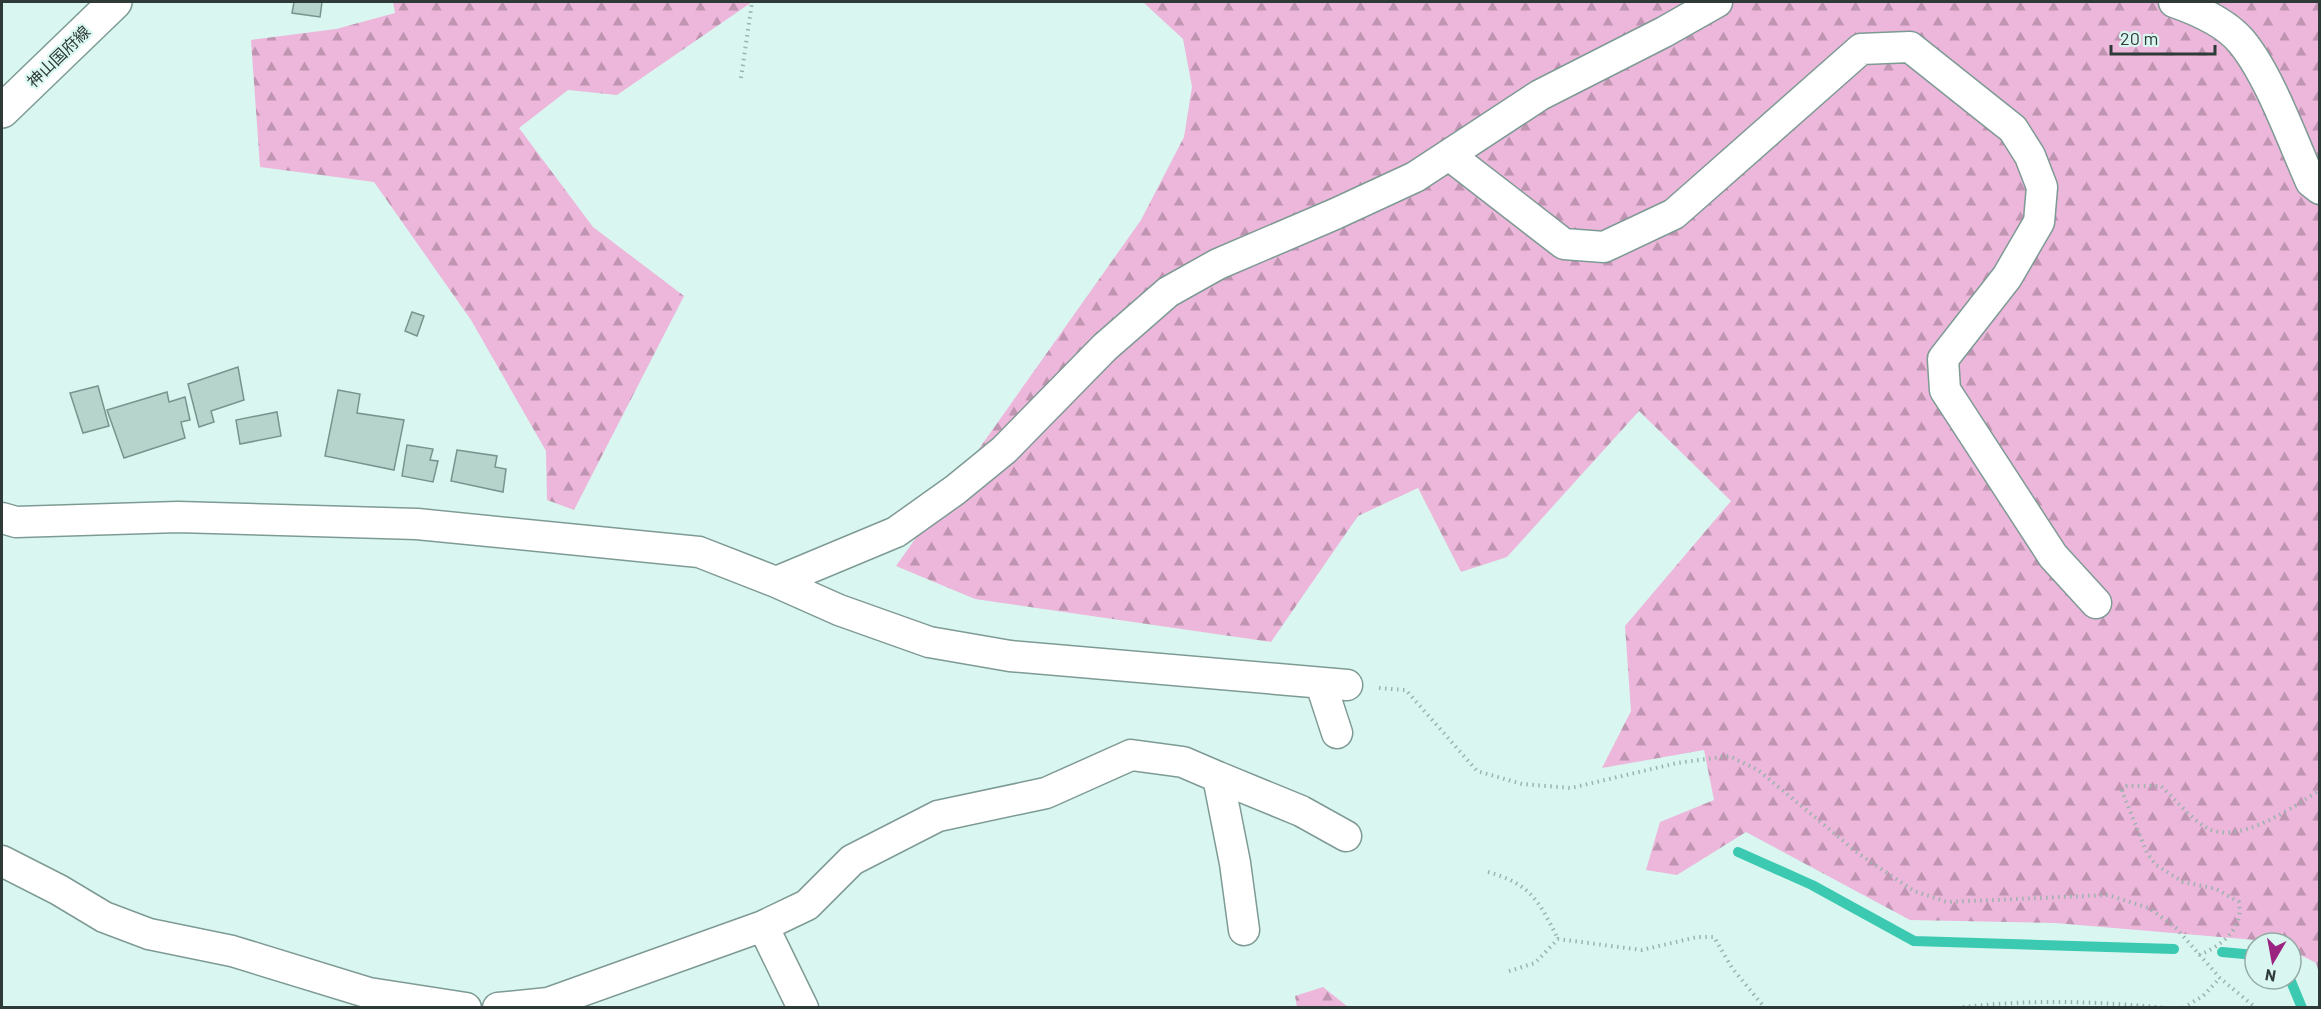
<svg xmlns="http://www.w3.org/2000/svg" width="2321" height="1009" viewBox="0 0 2321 1009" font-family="Barlow,'Noto Sans JP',sans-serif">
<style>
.forest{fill:url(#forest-firs)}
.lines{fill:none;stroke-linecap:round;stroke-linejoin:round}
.stream{stroke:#3cc9b1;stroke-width:10}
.building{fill:#b6d3cc;stroke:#78948d;stroke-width:1.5}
.street-casing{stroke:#7e9a94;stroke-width:33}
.secondary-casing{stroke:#7e9a94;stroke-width:36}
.path{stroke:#9cb3ae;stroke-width:4;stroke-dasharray:1.5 4.5;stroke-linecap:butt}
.street{stroke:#fff;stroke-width:30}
.secondary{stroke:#fff;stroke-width:33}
.labels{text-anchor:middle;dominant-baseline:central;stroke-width:4.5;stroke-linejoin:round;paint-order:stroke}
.street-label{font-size:16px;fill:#2e3a37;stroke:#d9f7f0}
</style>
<defs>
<pattern id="forest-firs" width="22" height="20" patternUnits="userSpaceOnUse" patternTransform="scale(1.5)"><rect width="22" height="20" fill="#edb6db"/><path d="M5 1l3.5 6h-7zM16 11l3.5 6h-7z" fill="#c095b2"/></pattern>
</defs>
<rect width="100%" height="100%" fill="#d9f7f0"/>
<path class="forest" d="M393,2h359l-135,93 -49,-5 -49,38 74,99 91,69 -110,214 -27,-10 -1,-49 -75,-131 -97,-138 -114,-15 -9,-127 85,-11 59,-16z
M1143,2h1176v971l-3,-10 -25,-13v-7l-236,-20 -145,-3 -164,-88 -69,43 -31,-5 14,-48 54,-22 -10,-50 -102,18 29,-57 -6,-85 106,-125 -92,-90 -132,146 -46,15 -43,-84 -60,28 -87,126 -296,-43 -79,-33 245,-346 43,-83 8,-50 -9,-48z
M1323,987l25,20h-51l-2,-11z"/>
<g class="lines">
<path class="stream" d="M1738,852l74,33 102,56 260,8
M2222,952l33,3
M2290,979l12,29"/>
</g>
<path class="building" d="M294,2h28l-2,15 -28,-4z
M412,312l12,4 -7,20 -12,-5z
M238,367l6,33 -33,11 3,11 -15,5 -11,-43z
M98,386l11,40 -26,7 -13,-40z
M338,390l22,4 -3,19 47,7 -10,50 -69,-14z
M167,392l2,10 16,-5 5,23 -9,2 4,16 -61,20 -17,-48z
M277,412l4,24 -41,8 -4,-24z
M407,445l26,4 -3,11 8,1 -5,21 -31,-6z
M457,450l40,6 -2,11 11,2 -3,23 -52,-11z"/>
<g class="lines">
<g class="street-casing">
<path id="street" d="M2174,2c23,8 51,20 67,39 28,33 52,101 70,141l9,7
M1449,155l115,89 40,3 70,-33 187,-165 49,-2 103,82 17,27 12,31 -3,35 -32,55 -64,82 2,31 108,166 43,47
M2,518l14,4 162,-5 239,7 282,28 77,30 120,-50 59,-42 49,-40 101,-103 63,-55 50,-28 117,-50 80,-37 125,-82 124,-63 53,-30
M776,582l63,28 90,32 81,14 337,29
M1321,684l16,49
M1218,777l83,34 45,25
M2,861l57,29 45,27 45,17 83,17 137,42 97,15
M763,926l40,82
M498,1008l50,-5 215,-77 44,-21 45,-45 86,-44 108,-23 85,-38 52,7 35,15 17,86 9,67"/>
</g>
<g class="secondary-casing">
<path id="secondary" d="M2,111l113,-109"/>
</g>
<path class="path" d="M741,78l11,-76
M1379,688l27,2 71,81 45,13 49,4 106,-25 52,-7 29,14 101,84 55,37 33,11 161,-7 41,13 27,20 44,50 36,30
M1488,872c43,12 51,29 70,67
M2199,955c22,-9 45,-26 40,-53l-23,-13 -33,-7 -27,-17 -9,-12 -25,-62 5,-5h34c14,13 28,31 44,41 32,20 88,-20 115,-37
M1509,971l26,-8 23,-24 84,11 55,-13h17l18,31 33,40
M1957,1008c70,-9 139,-7 209,0
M2183,1008l20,-12 17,-18"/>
<use href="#street" class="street"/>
<use href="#secondary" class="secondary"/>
</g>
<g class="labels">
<g class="street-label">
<text transform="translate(58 56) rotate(-44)">神山国府線</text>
</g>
</g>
<rect width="2321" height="1009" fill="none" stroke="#2e3a37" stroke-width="6"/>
<g transform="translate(2273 961) rotate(190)"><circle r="28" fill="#d9f7f0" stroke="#95aba6" stroke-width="1.5"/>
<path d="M0-4.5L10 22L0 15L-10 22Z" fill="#9a247f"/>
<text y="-9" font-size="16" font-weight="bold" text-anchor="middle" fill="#2e3a37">N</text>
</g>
<path d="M2111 45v9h104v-9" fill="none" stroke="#2e3a37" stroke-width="3"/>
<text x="2120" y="45" font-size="18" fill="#2e3a37" stroke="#d9f7f0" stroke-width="4.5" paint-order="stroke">20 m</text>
</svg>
